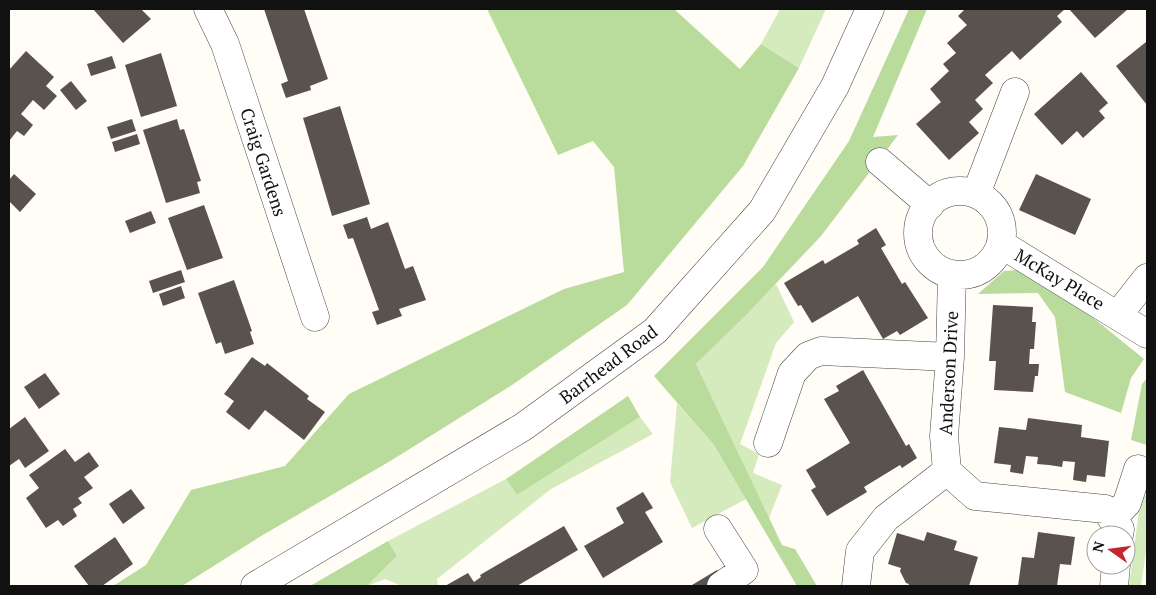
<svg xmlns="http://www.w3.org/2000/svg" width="1156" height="595" viewBox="0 0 1156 595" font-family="'PT Serif',serif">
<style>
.green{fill:#d5ebbd}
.forest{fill:#b9dc9c}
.building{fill:#5a524d}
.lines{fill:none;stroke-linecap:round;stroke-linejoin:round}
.minor-casing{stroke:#444;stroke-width:29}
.minor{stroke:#fff;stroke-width:28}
.labels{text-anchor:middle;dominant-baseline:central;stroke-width:5;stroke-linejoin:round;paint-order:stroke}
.street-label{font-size:18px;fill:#111;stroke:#fff}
</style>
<rect width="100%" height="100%" fill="#fffdf5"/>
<path class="green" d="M780,9h46l-27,59 -38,-24z
M776,284l18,38 -18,21 -36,101 19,10 -6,19 29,12 -13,33 -73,-154z
M677,403l37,42 32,54 -54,29 -22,-46z
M640,417l13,17 -102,55 -114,90 1,7h-36l-17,-7 -18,7 30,-30 -9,-15 118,-62 11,16z
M1141,496h6v49l-6,41h-12z"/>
<path class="forest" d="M487,9h187l66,60 21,-25 38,24 -56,98 -116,139 -115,80 -120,75 -131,76 -79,50h-69l33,-21 45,-75 94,-24 64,-72 215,-105 60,-17 -10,-105 -21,-26 -35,14z
M909,9h18l-54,128 25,-2 -77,101 -73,77 -52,51 86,181 13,4 22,37h-20l-83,-141 -60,-69 109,-109 86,-126z
M1019,270l62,38 63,51 -13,19 -10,35 -56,-21 -10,-75 -17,-24 -60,1 26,-23z
M1147,378v67l-16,-5 11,-56z
M628,396l12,21 -123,78 -11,-16z
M388,541l9,15 -30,30h-57z"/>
<path class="building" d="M93,9h48l10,10 -28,24z
M264,9h40l24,70 -18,7 1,4 -25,8 -5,-14 7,-3z
M965,9h100l-8,7 5,6 -42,38 -8,-9 -27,24 8,8 -18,17 8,9 -14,13 10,11 -30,27 -33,-36 25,-22 -11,-13 19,-18 -6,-7 13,-11 -9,-10 20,-18 -9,-9z
M1069,9h59l-33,29z
M1146,42l1,1v62l-31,-39z
M26,51l28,26 -8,9 11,10 -13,14 -11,-10 -12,14 12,11 -9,11 -7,-5 -8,10v-71z
M161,53l16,53 -36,11 -16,-52z
M112,56l4,12 -25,8 -4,-12z
M1081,72l27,31 -9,8 6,7 -22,20 -6,-7 -15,14 -28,-31z
M71,81l16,20 -11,9 -16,-20z
M340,106l30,98 -38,12 -29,-98z
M132,119l4,12 -25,8 -4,-12z
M177,119l3,11 4,-1 17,52 -4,1 3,11 -34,10 -23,-73z
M137,134l3,10 -25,8 -3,-10z
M14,174l22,20 -16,18 -11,-11v-21z
M1036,174l55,25 -16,36 -56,-25z
M204,205l19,53 -36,12 -19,-52z
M151,211l5,12 -26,10 -5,-12z
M367,217l4,12 17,-7 17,47 8,-3 13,34 -27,9 3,7 -25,9 -5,-13 7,-2 -26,-72 -5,1 -5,-14z
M876,228l10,17 -5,3 21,36 3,-2 23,36 -28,17 -3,-4 -14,8 -25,-43 -46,27 -11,-18 -3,1 -14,-23 39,-23 2,4 10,-6 24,-14 -2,-4z
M181,270l4,12 -32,11 -4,-12z
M234,280l18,51 -2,1 4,12 -29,10 -4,-12 -5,2 -18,-51z
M181,286l4,12 -22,8 -4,-12z
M993,305l40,2 -1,15h4l-2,27h-4l-1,15h10l-1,12h-3l-2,16 -39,-2 2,-29h-7z
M252,357l13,9 2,-3 42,33 -2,3 18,13 -21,28 -39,-30 -16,20 -23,-18 8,-11 -10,-7z
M863,370l43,76 3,-2 8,14 -15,10 -2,-3 -36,22 3,5 -40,24 -16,-26 5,-3 -10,-17 44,-27 -26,-44 15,-8 -3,-5z
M45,373l15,21 -21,15 -15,-22z
M25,417l24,34 -24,17 -6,-9 -10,7v-37z
M1028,418l54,7 -1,12 28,4 -4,36 -18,-2 -1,7 -13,-2 2,-18 -12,-1 -1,6 -13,-2 -12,-1 1,-7 -12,-1 -3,18 -13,-2 1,-7 -17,-2 5,-36 27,3z
M65,449l10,13 14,-10 10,14 -15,11 9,11 -15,10 4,5 -9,6 4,7 -14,10 -5,-6 -12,8 -20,-30 13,-10 -10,-13z
M131,489l14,19 -22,16 -14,-20z
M643,492l10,16 -8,4 18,30 -60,36 -19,-32 40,-23 -8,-15z
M564,526l14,24 -61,36h-72l23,-13 6,9 7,-5 -1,-2z
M927,532l30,9 -3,9 24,7 -9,29h-61l1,-2 -3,-1 -6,-12 1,-3 -13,-4 9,-31 27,8z
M1038,532l37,5 -4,28 -11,-1 -3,22h-39l4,-29 12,1z
M115,537l18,27 -31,22h-13l-15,-20z
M717,570l9,16h-33l-1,-1z"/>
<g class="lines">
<g class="minor-casing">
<path id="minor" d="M208,9l17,35 90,273
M880,162l50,43
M918 233a42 42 0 1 1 84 0a42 42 0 1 1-84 0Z
M976,194l39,-102
M1001,244l146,90
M952,274l-2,83 -6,79 3,35 28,25 130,13 15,20 -1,6
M1118,315l29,-37
M768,443l24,-70 16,-17 13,-5 129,6
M1112,519l15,-16 11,-34
M718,529l26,41 -23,16
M255,586l268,-159 132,-96 107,-120 73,-125 35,-77
M856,586l4,-35 26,-33 61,-47
M1114,586l2,-21"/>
</g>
<use href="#minor" class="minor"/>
</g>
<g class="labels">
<g class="street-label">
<text transform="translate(264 162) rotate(72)">Craig Gardens</text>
<text transform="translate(1060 279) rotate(31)">McKay Place</text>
<text transform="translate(608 364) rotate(-37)">Barrhead Road</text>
<text transform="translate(948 373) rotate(-87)">Anderson Drive</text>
</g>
</g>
<rect width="1156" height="595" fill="none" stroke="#111111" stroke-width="20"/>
<g transform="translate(1111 550) rotate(284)"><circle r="24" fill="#ffffff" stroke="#a0a0a0"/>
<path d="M0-4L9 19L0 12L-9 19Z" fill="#c4262e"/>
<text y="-8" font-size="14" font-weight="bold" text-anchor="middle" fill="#111111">N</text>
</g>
</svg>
